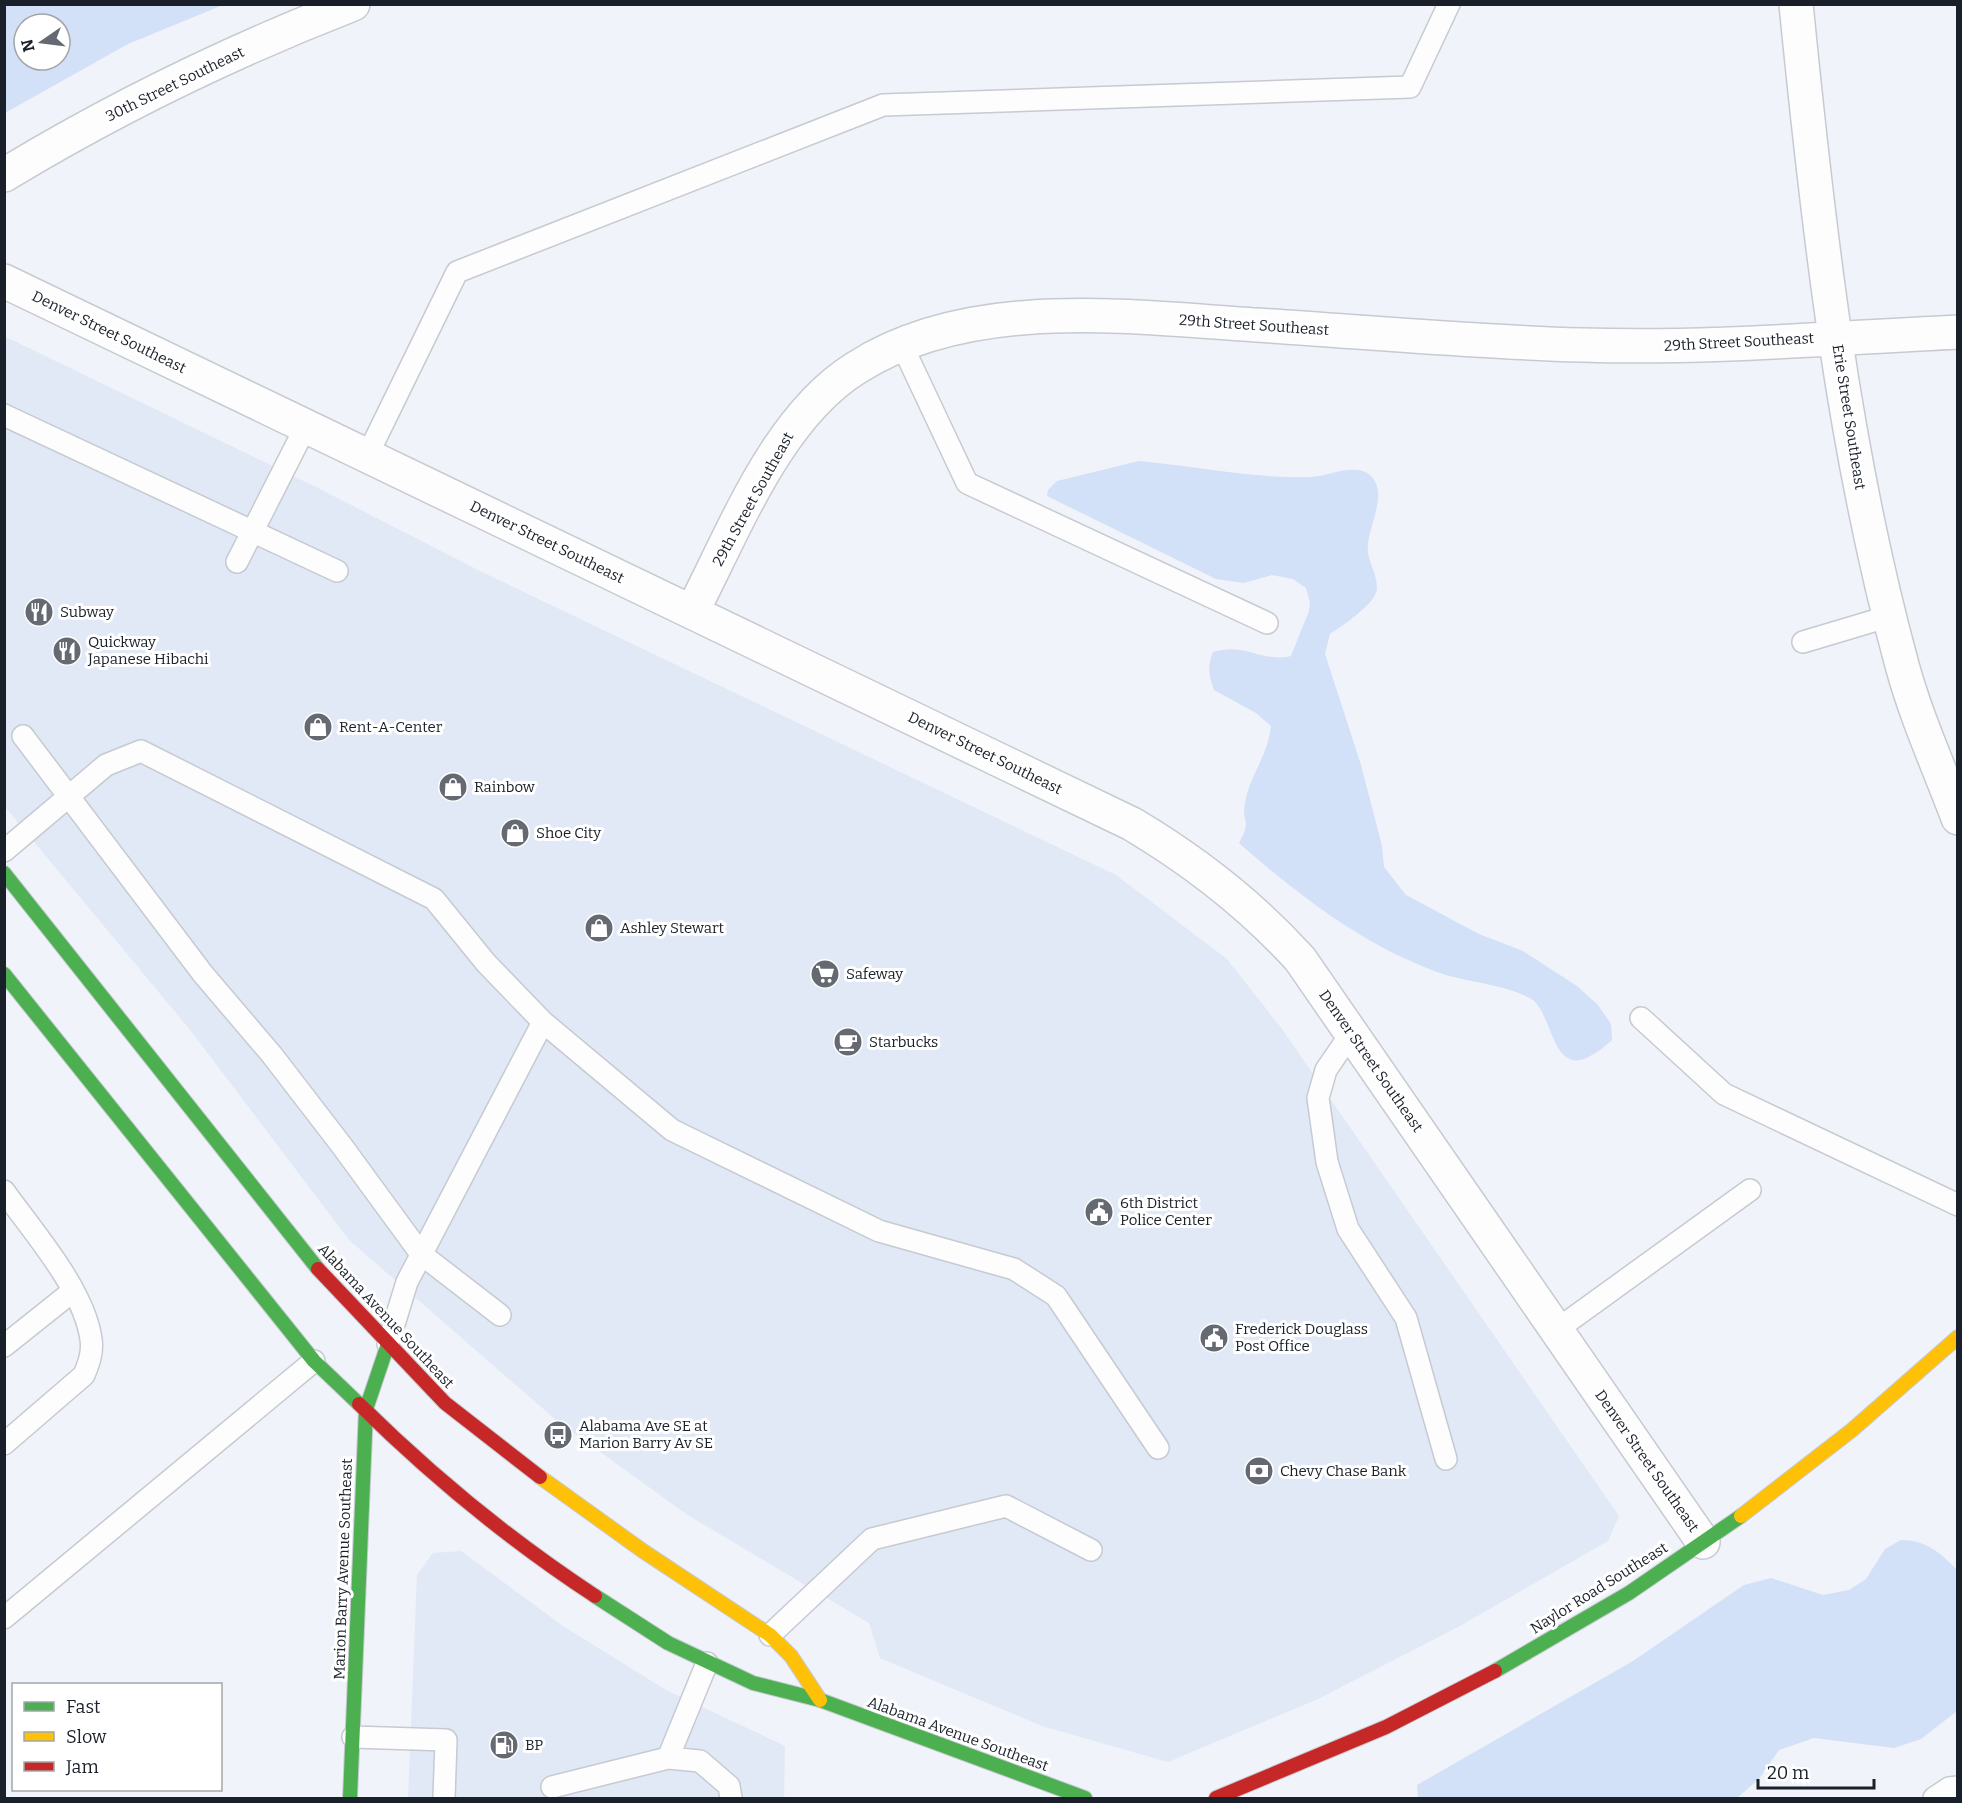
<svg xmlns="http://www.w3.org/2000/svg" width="1962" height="1803" viewBox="0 0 1962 1803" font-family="Bitter,serif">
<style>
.built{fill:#e1e9f6}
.green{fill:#d2e0f8;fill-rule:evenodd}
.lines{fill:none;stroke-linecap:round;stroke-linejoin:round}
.lane-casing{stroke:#c6cad1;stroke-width:24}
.street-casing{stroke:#c6cad1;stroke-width:36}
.fast-casing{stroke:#c6cad1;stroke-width:16}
.slow-casing{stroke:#c6cad1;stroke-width:16}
.jam-casing{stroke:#c6cad1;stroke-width:16}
.lane{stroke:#fdfdfe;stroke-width:21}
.street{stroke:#fdfdfe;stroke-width:33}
.fast{stroke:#4caf50;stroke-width:14}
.slow{stroke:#ffc107;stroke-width:14}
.jam{stroke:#c62828;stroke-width:14}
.labels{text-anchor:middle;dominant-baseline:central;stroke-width:6;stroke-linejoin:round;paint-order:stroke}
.street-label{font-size:15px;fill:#1a2029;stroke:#fff}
.poi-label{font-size:15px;fill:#1a2029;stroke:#fff;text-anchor:start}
</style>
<rect width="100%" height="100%" fill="#f0f3f9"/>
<path class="built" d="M4,336l312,151 164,84 636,304 111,84 55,70 337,487 -11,25 -148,85 -142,73 -150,63 -126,-36 -162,-68 -11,-35 -183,-109 -130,-94 -207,-180 -158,-209 -186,-224z
M461,1551l102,75 103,64 119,56 -1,52h-376l9,-223 16,-22z"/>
<path class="green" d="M5,4h218v1l-95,39 -123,69zM24,24h36v36h-36z
M1139,461c57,5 114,18 172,16 18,-1 46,-16 61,0 17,20 -7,53 -4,76 2,11 9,23 9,35 0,15 -35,38 -47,46l-5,20 36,111 21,81 2,21 22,28 73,39 44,17 54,35 21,19 13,19 1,16c-8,8 -28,23 -39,20 -22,-4 -24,-52 -43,-62 -29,-15 -63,-15 -93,-26 -74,-27 -139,-77 -198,-129 14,-25 2,-19 6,-40 4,-26 23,-47 26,-77l-15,-13 -42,-23c-5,-15 -7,-23 -1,-38 33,-10 48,11 78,4l18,-45 1,-9 -4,-14 -13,-9 -21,-4 -28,8 -28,-4 -169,-83 1,-6 9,-9z
M1901,1540c25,0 40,13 56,30v141l-36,28 -27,9 -80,-10 -35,12 -20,29 -22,19h-319l-1,-13 216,-124 111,-76 27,-7 52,17 26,-5 17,-11 19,-30z"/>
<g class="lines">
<g class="lane-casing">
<path id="lane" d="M901,343l66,140 300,140
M4,415l333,156
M367,456l90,-184 426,-167 527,-18 39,-83
M237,562l69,-136
M1803,642l87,-26
M23,736l180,238 69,81 70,91 79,108 79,61
M4,851l102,-86 35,-14 293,148 52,64 57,59 129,108 207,101 135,38 42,27 102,152
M1641,1018l83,76 234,111
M1352,1032l-26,38 -8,28 9,64 21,67 58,89 40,141
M4,1191c29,41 80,98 87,148 2,13 -2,24 -7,36l-80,69
M1555,1331l195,-141
M388,1344l19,-62 136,-260
M4,1346l69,-55
M4,1618l310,-257
M770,1635l102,-96 134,-33 85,44
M353,1737l93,3 -2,58
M668,1758l32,3 29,25 2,12
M552,1787l116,-29 39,-95
M1934,1798l15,-10 9,-1"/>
</g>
<g class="street-casing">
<path id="street" d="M1796,4c22,222 47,445 106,661 14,52 37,102 56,153
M4,175c111,-67 228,-124 349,-171
M4,281l1128,543c64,38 118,80 168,135l403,583
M692,612c42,-81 85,-195 164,-244 114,-73 272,-51 401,-43 108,7 217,17 325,20 125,4 251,-7 376,-13"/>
</g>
<g class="fast-casing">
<path id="fast" d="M4,873l314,396
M4,974l310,387 45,43
M595,1596l73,47 85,40 67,17 265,98
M1495,1671l134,-78 112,-77
M350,1798l16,-389 22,-65"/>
</g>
<g class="slow-casing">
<path id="slow" d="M540,1477l103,74 127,84 21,21 29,44
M1741,1516l111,-86 106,-93"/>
</g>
<g class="jam-casing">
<path id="jam" d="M318,1269l127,134 95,74
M359,1404c72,71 152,137 236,192
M1216,1798l170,-71 109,-56"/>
</g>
<use href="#lane" class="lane"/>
<use href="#street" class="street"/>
<use href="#fast" class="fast"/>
<use href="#slow" class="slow"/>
<use href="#jam" class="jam"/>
</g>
<defs>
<g id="restaurant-disc" transform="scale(1.5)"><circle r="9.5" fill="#656a72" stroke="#fff"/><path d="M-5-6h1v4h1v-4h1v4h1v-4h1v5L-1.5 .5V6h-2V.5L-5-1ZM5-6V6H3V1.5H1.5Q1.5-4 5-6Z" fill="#fff"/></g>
<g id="shop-disc" transform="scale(1.5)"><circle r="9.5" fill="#656a72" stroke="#fff"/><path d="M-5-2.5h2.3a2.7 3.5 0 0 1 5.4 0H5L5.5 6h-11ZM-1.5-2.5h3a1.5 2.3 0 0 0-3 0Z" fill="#fff"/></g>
<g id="supermarket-disc" transform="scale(1.5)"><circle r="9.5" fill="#656a72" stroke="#fff"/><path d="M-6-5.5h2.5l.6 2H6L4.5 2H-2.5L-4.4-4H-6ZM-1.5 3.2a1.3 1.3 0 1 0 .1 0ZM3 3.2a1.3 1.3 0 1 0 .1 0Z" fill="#fff"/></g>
<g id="cafe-disc" transform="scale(1.5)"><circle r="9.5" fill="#656a72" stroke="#fff"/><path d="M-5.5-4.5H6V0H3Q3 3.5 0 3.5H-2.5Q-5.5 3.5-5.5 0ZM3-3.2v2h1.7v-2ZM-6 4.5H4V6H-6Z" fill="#fff"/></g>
<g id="civic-disc" transform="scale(1.5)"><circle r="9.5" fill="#656a72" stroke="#fff"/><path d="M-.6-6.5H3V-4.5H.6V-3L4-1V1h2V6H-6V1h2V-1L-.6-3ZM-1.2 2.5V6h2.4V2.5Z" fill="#fff"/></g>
<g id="bus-disc" transform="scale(1.5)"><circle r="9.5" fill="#656a72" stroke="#fff"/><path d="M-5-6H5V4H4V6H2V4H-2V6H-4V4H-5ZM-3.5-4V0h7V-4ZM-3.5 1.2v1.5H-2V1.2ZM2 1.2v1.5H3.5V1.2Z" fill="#fff"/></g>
<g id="bank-disc" transform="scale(1.5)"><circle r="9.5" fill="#656a72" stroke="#fff"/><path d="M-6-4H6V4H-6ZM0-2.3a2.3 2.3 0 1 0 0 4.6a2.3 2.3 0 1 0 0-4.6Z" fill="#fff"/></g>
<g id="fuel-disc" transform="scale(1.5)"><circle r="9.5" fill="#656a72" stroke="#fff"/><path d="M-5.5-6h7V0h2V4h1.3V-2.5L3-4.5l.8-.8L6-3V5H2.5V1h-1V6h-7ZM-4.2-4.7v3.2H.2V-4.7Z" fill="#fff"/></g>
</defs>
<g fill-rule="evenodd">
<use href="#restaurant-disc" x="39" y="612"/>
<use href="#restaurant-disc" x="67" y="651"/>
<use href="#shop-disc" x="318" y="727"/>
<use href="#shop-disc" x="453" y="787"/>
<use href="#shop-disc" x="515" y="833"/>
<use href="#shop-disc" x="599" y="928"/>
<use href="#supermarket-disc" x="825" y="974"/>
<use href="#cafe-disc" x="848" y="1042"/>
<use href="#civic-disc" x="1099" y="1212"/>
<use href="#civic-disc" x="1214" y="1338"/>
<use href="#bus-disc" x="558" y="1435"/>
<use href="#bank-disc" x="1259" y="1471"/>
<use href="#fuel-disc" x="504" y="1745"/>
</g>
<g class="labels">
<g class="street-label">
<text transform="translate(175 84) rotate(-26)">30th Street Southeast</text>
<text transform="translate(1254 325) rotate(4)">29th Street Southeast</text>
<text transform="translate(109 332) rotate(26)">Denver Street Southeast</text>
<text transform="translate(1739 342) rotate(-3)">29th Street Southeast</text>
<text transform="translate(1849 417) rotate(81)">Erie Street Southeast</text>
<text transform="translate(753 499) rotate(-61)">29th Street Southeast</text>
<text transform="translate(547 542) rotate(26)">Denver Street Southeast</text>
<text transform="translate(985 753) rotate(26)">Denver Street Southeast</text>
<text transform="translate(1371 1061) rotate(55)">Denver Street Southeast</text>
<text transform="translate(386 1316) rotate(47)">Alabama Avenue Southeast</text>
<text transform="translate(1647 1461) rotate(55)">Denver Street Southeast</text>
<text transform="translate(343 1569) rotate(-88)">Marion Barry Avenue Southeast</text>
<text transform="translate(1599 1588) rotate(-32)">Naylor Road Southeast</text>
<text transform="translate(958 1734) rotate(20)">Alabama Avenue Southeast</text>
</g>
<g class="poi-label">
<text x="60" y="612">Subway</text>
<text x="88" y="642">Quickway<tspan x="88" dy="17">Japanese Hibachi</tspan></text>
<text x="339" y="727">Rent-A-Center</text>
<text x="474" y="787">Rainbow</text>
<text x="536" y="833">Shoe City</text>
<text x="620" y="928">Ashley Stewart</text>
<text x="846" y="974">Safeway</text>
<text x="869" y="1042">Starbucks</text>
<text x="1120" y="1203">6th District<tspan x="1120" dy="17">Police Center</tspan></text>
<text x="1235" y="1329">Frederick Douglass<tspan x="1235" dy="17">Post Office</tspan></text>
<text x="579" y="1426">Alabama Ave SE at<tspan x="579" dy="17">Marion Barry Av SE</tspan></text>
<text x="1280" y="1471">Chevy Chase Bank</text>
<text x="525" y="1745">BP</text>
</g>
</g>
<rect width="1962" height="1803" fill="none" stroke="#1a2029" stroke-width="12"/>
<rect x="12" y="1683" width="210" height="108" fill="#ffffff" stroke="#a3a6a9" stroke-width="1.5"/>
<rect x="24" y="1702" width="30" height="9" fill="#4caf50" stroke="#a3a6a9" stroke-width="1.5"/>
<text x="66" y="1713" font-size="18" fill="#1a2029">Fast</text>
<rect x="24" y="1732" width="30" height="9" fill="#ffc107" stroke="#a3a6a9" stroke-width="1.5"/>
<text x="66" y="1743" font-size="18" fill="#1a2029">Slow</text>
<rect x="24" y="1762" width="30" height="9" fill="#c62828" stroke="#a3a6a9" stroke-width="1.5"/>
<text x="66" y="1773" font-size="18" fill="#1a2029">Jam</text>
<g transform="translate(42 42) rotate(256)"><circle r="28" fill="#ffffff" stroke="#a3a6a9" stroke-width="1.5"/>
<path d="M0-4.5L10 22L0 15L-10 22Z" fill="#656a72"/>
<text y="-9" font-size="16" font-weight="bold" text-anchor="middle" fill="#1a2029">N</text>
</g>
<path d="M1758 1779v9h116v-9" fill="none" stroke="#1a2029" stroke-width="3"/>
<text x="1767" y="1779" font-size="18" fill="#1a2029" stroke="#ffffff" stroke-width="4.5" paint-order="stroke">20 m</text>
</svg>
